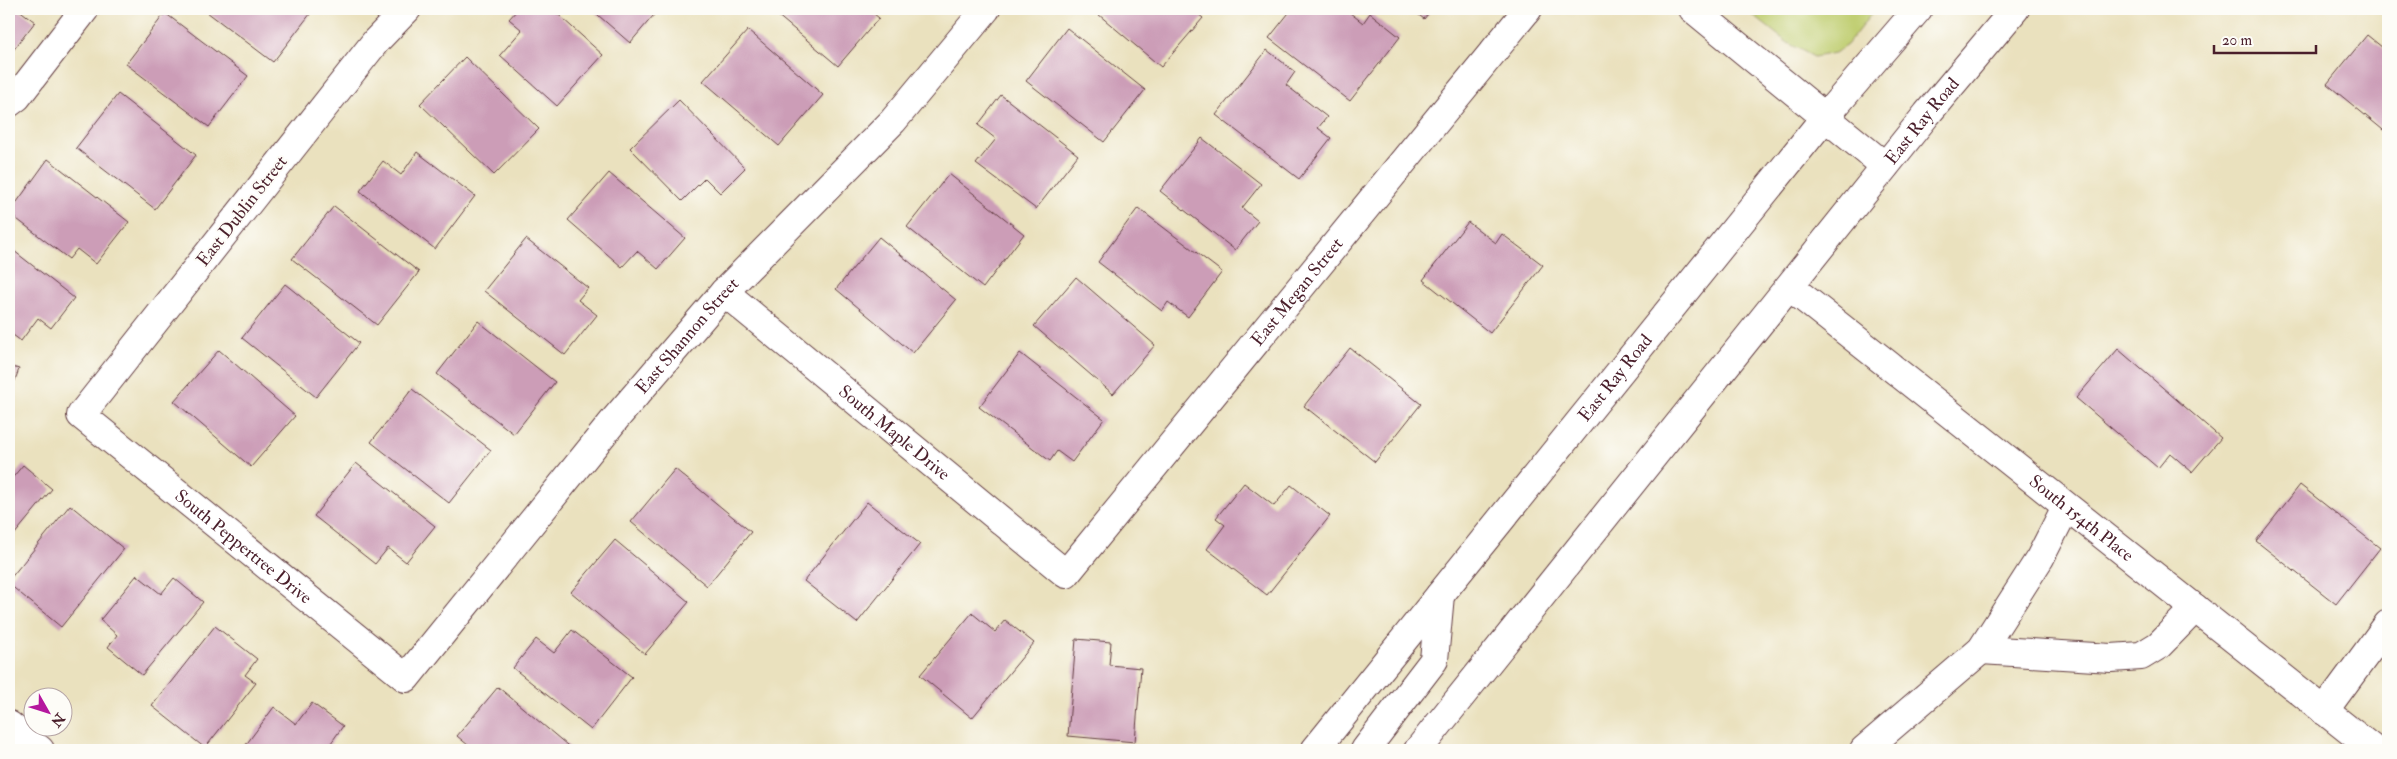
<svg xmlns="http://www.w3.org/2000/svg" width="2397" height="759" viewBox="0 0 2397 759" font-family="'IM FELL Double Pica',serif">
<style>
.green{fill:#c0ce71;stroke:#85764e}
.building{fill:#cc9db7}
.lines{fill:none;stroke-linecap:round;stroke-linejoin:round}
.minor-casing{stroke:#623c41;stroke-width:30}
.major-casing{stroke:#623c41;stroke-width:30}
.minor{stroke:#fff;stroke-width:28}
.major{stroke:#fff;stroke-width:28}
.labels{text-anchor:middle;dominant-baseline:central;stroke-width:4;stroke-linejoin:round;paint-order:stroke}
.street-label{font-size:18px;fill:#4a1f2b;stroke:#fdfcf7}
</style>
<rect width="100%" height="100%" fill="#fdfcf7"/>
<filter id="ink" filterUnits="userSpaceOnUse"><feTurbulence type="fractalNoise" baseFrequency=".02" numOctaves="2"/><feDisplacementMap in="SourceGraphic" scale="10" xChannelSelector="R" yChannelSelector="G"/><feConvolveMatrix kernelMatrix="1 2 1 2 8 2 1 2 1" color-interpolation-filters="sRGB"/></filter>
<filter id="wash" filterUnits="userSpaceOnUse"><feTurbulence type="fractalNoise" baseFrequency=".0096" numOctaves="4" result="noise"/><feDisplacementMap in="SourceGraphic" scale="20" xChannelSelector="R" yChannelSelector="G"/><feGaussianBlur stdDeviation="1.12" result="paint"/><feColorMatrix in="noise" values="0 0 0 0 0 0 0 0 0 0 0 0 0 0 0 0 0 1.4 0 .05"/><feComposite in="paint" operator="in"/></filter>
<g filter="url(#wash)">
<rect width="100%" height="100%" fill="#eae1be"/>
<path class="green" d="M1745,9h130l-28,36 -12,8 -21,4 -26,-14z"/>
<g id="blocks">
<path class="building" d="M9,9h9l17,13 -24,31 -2,-2z
M203,9h111l-41,53z
M518,9h34l51,46 -46,51 -57,-51 22,-25 -13,-11z
M591,9h68l-29,34z
M770,9h98l11,9 -41,48z
M1092,9h100l11,9 -42,49z
M1292,9h53l18,14 7,-10 30,24 -50,64 -81,-63z
M1411,9h21l-8,10z
M165,13l83,63 -39,51 -83,-63z
M1067,28l78,62 -41,52 -78,-61z
M748,30l75,65 -44,51 -76,-65z
M2367,35l21,17v82l-61,-50z
M1267,50l28,22 -9,13 41,32 -9,11 13,10 -32,41 -83,-64z
M465,57l74,72 -45,46 -74,-71z
M118,94l78,61 -41,54 -79,-61z
M1001,95l77,60 -42,54 -60,-45 20,-25 -18,-14z
M679,100l66,68 -25,25 -15,-15 -23,23 -52,-53z
M1202,138l59,46 -19,24 16,13 -23,29 -75,-59z
M417,152l58,44 -40,53 -75,-58 23,-30 18,14z
M48,159l81,63 -33,42 -19,-15 -8,10 -60,-46z
M609,173l76,65 -27,31 -21,-18 -15,16 -54,-47z
M949,174l75,60 -41,54 -76,-61z
M334,206l85,66 -42,53 -85,-66z
M1138,208l84,64 -34,45 -20,-15 -6,9 -64,-49z
M1468,222l28,21 6,-9 41,31 -53,68 -67,-53z
M879,237l77,63 -43,53 -77,-64z
M526,239l62,49 -10,12 19,15 -32,40 -81,-64z
M9,247l65,51 -23,30 -13,-10 -17,23 -12,-9z
M1076,277l79,68 -42,49 -79,-68z
M285,284l74,59 -43,54 -74,-59z
M478,321l77,61 -41,52 -77,-60z
M1350,348l71,56 -46,58 -71,-56z
M2118,349l103,89 -29,34 -22,-19 -12,15 -82,-70z
M219,350l76,66 -44,51 -77,-66z
M1020,353l84,66 -32,43 -15,-11 -7,10 -71,-54z
M9,366l10,3 -10,28z
M412,389l79,61 -42,53 -78,-61z
M356,463l79,63 -29,36 -18,-14 -13,16 -61,-48z
M23,465l29,24 -43,52v-59z
M675,469l76,63 -44,54 -76,-64z
M1244,483l30,23 17,-21 39,31 -63,79 -60,-46 18,-24 -9,-7z
M2300,485l80,63 -44,56 -80,-63z
M867,502l53,42 -63,79 -53,-42z
M70,505l54,44 -63,78 -52,-43v-4z
M615,540l74,62 -44,52 -74,-62z
M137,575l24,19 13,-16 29,24 -61,73 -34,-28 9,-12 -17,-15z
M972,613l23,19 10,-12 29,23 -62,75 -52,-43z
M215,626l42,33 -12,16 11,8 -51,65 -53,-42z
M572,630l60,47 -41,53 -78,-62 23,-29 18,14z
M1076,639l35,3 -2,23 32,3 -6,74 -67,-6z
M498,687l75,63h-99l-17,-14z
M312,703l31,23 -17,24h-84l32,-43 22,17z"/>
</g>
</g>
<g filter="url(#ink)">
<use href="#blocks" fill-opacity="0" stroke="#623c41" stroke-width="1"/>
<g class="lines">
<g class="minor-casing">
<g id="minor">
<path id="s1" d="M407,9l-31,32 -295,374 325,263 210,-260 108,-126 169,-171 93,-112"/>
<path d="M1693,9l192,157"/>
<path d="M9,103l8,-6 68,-88"/>
<path id="s2" d="M1790,287l584,463"/>
<path id="s3" d="M724,292l342,282 462,-565"/>
<path d="M1981,650l130,8 30,-2 18,-11 36,-37"/>
<path d="M2324,711l64,-87"/>
<path d="M9,725l31,25"/>
<path d="M1864,750l117,-100 59,-92 26,-51"/>
</g>
</g>
<g class="major-casing">
<g id="major">
<path id="s4" d="M1315,750l511,-634 92,-107"/>
<path d="M1365,750l69,-90 6,-65"/>
<path id="s5" d="M1418,750l509,-636 88,-105"/>
</g>
</g>
<use href="#minor" class="minor"/>
<use href="#major" class="major"/>
</g>
</g>
<g class="labels">
<g class="street-label">
<text stroke="none"><textPath href="#s5" startOffset="806">East Ray Road</textPath></text>
<text transform="translate(242 211) rotate(-52)">East Dublin Street</text>
<text stroke="none"><textPath href="#s3" startOffset="808">East Megan Street</textPath></text>
<text stroke="none"><textPath href="#s1" startOffset="1382">East Shannon Street</textPath></text>
<text stroke="none"><textPath href="#s4" startOffset="478">East Ray Road</textPath></text>
<text stroke="none"><textPath href="#s3" startOffset="221">South Maple Drive</textPath></text>
<text stroke="none"><textPath href="#s2" startOffset="372">South 154th Place</textPath></text>
<text stroke="none"><textPath href="#s1" startOffset="730">South Peppertree Drive</textPath></text>
</g>
</g>
<rect width="2397" height="759" fill="none" stroke="#fdfcf7" stroke-width="30"/>
<g transform="translate(48 712) rotate(129)"><circle r="24" fill="#fdfcf7" stroke="#b5a4a5"/>
<path d="M0-4L9 19L0 12L-9 19Z" fill="#b5179e"/>
<text y="-8" font-size="14" font-weight="bold" text-anchor="middle" fill="#4a1f2b">N</text>
</g>
<path d="M2214 45v8h102v-8" fill="none" stroke="#4a1f2b" stroke-width="2.5"/>
<text x="2222" y="45" font-size="15" fill="#4a1f2b" stroke="#fdfcf7" stroke-width="4" paint-order="stroke">20 m</text>
</svg>
